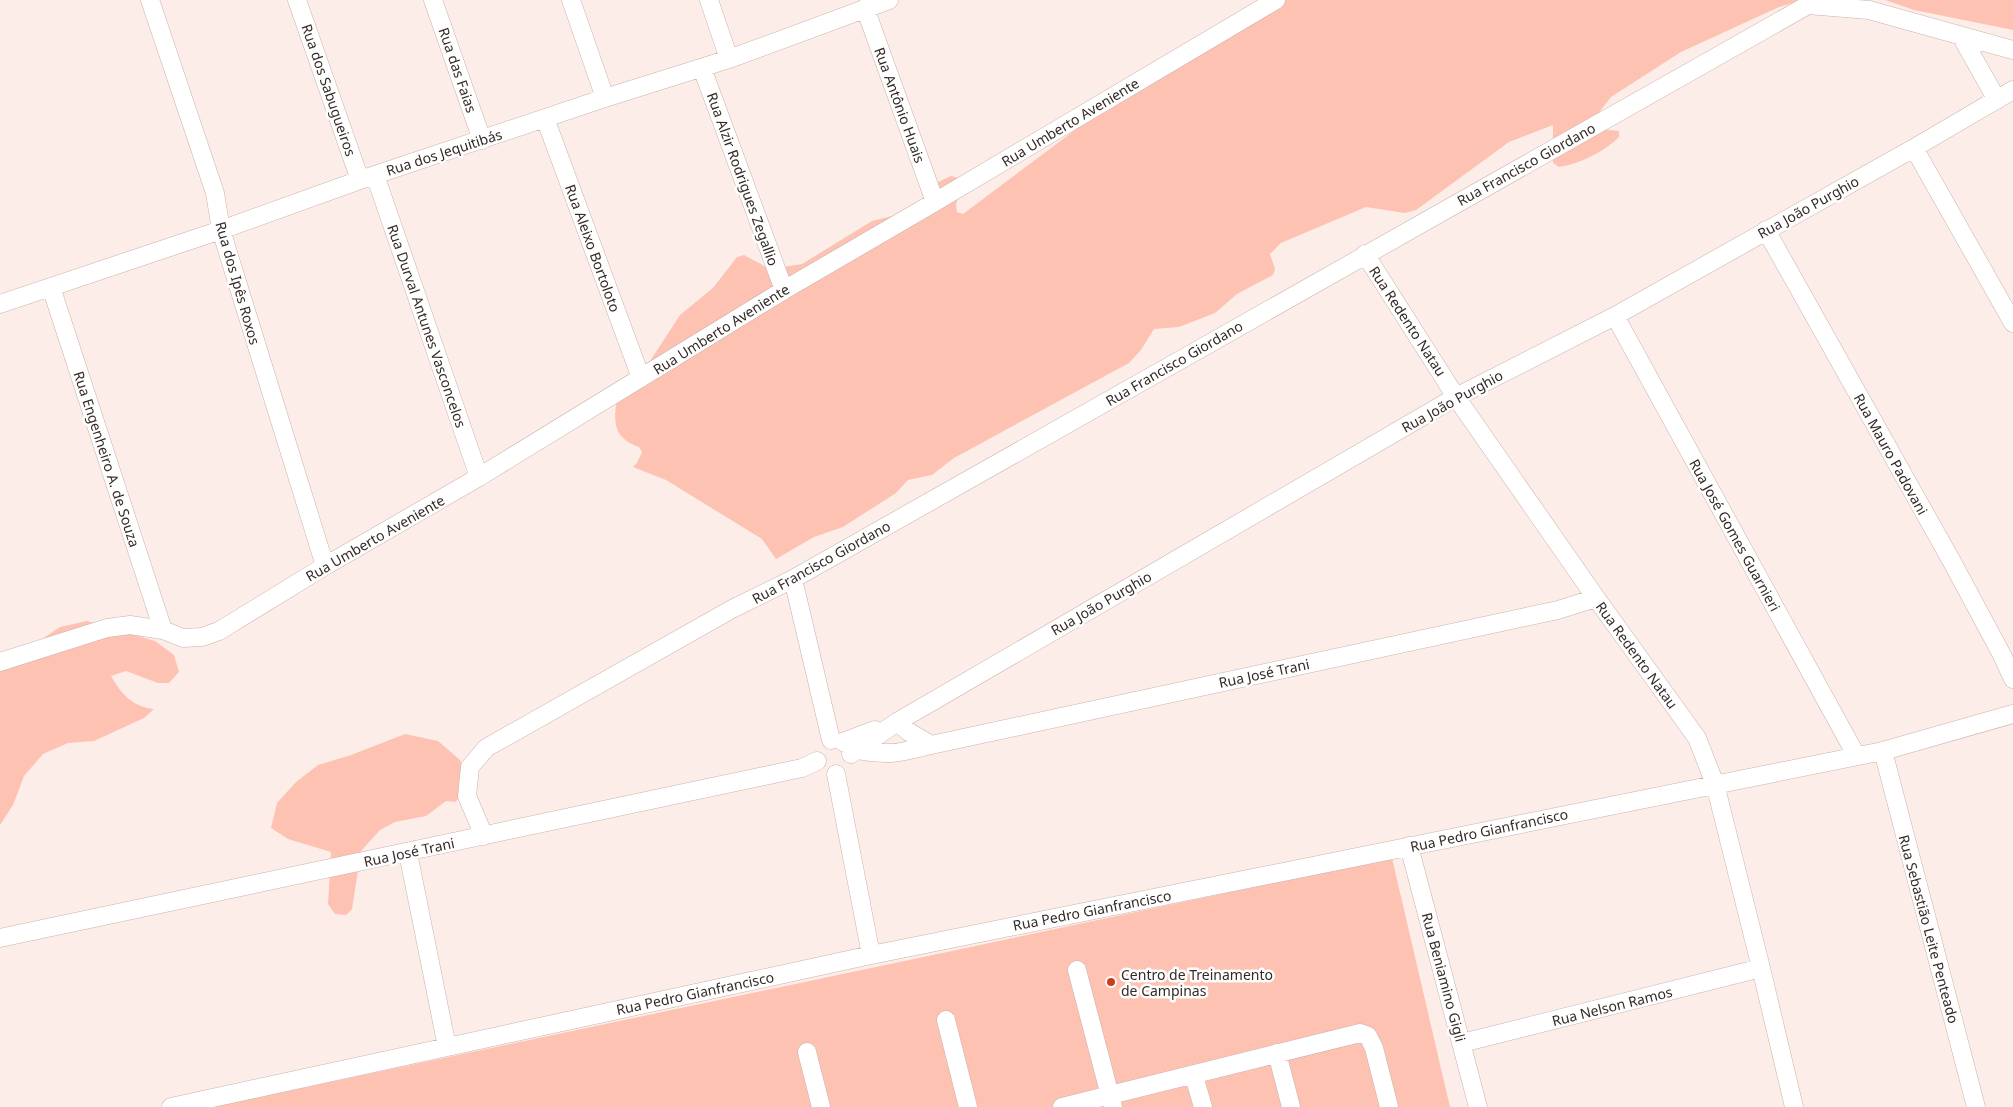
<svg xmlns="http://www.w3.org/2000/svg" width="2013" height="1107" viewBox="0 0 2013 1107" font-family="'Noto Sans',sans-serif">
<style>
.green{fill:#fec2b3}
.lines{fill:none;stroke-linecap:round;stroke-linejoin:round}
.minor-casing{stroke:#cab2ac;stroke-width:19}
.minor{stroke:#fff;stroke-width:18}
.poi-dot{fill:#c93f1d;stroke:#fefefe;stroke-width:2}
.labels{text-anchor:middle;dominant-baseline:central;stroke-width:5;stroke-linejoin:round;paint-order:stroke}
.street-label{font-size:14px;fill:#332a27;stroke:#fefefe}
.poi-label{font-size:14px;fill:#332a27;stroke:#fefefe;text-anchor:start}
</style>
<rect width="100%" height="100%" fill="#fcede9"/>
<path class="green" d="M1274,0h529l-24,7 -98,45 -70,45 -24,31 32,3v6c-15,15 -40,27 -60,30l-6,-4v-38l-44,17 -93,68 -11,3 -39,-6 -85,36 -11,11 5,15 -2,6 -36,19 -22,19 -36,14 -25,2 -13,21 -12,13 -175,95 -22,17 -24,5 -12,13 -53,34 -29,10 -38,22 -14,-20 -96,-59 -33,-13 4,-4 5,-11 -3,-5c-29,-10 -25,-29 -21,-55l21,-14 41,-63 33,-27 24,-31 7,-2 26,14 32,-5 70,-43 48,-12 16,-26 15,-7 11,3 -6,26 1,7 6,2 112,-84 53,-47z
M1885,0h128v30l-99,-20z
M87,621l68,20 19,14 5,17 -10,11h-11l-32,-12 -15,5c10,18 22,31 43,33l-10,9 -50,23 -26,2 -25,11 -19,22 -11,29 -13,20v-165l33,-15 27,-18z
M405,734l33,7 22,19 12,26 -17,16 -9,-1 -20,15 -31,6 -15,8 -19,21 -9,58 -6,6 -11,-1 -7,-10 3,-52 -43,-13 -17,-11 6,-25 19,-21 22,-17 33,-10z
M1392,858l58,249h-1238z"/>
<g class="lines">
<g class="minor-casing">
<path id="minor" d="M150,0l65,193 6,37 104,336
M297,0l63,180
M433,0l49,140
M571,0l34,98
M709,0l20,59
M865,8l70,194
M1961,36l36,64
M702,68l82,222
M545,118l96,260
M1914,148l99,175
M375,175l104,302
M1766,230l185,330 51,95 11,24
M1365,254l91,143 140,201 101,140 18,46 46,184 33,139
M51,287l112,343
M0,304l221,-74 139,-50 245,-82 124,-39 160,-59
M1615,316l241,439
M793,579l38,161
M0,662l107,-34 23,-3 33,5 20,8 19,-1 17,-6 106,-65 154,-89 305,-187 151,-88 341,-202
M897,722l12,10 22,13
M843,742l32,-12
M857,750c33,6 43,3 74,-5l627,-135 38,-12
M1883,751l93,356
M851,754l46,-32 559,-325 159,-81 299,-168 99,-58
M836,774l35,181
M484,836l-17,-40 3,-29 16,-19 246,-139 61,-30 1015,-574 61,5 144,40
M1409,846l69,261
M408,853l39,194
M0,938l802,-170 15,-7
M1077,970l36,137
M946,1020l22,87
M1462,1043l299,-75
M807,1052l14,55
M1277,1053l14,54
M1194,1076l9,31
M171,1107l700,-152 1012,-204 130,-37
M1062,1107l298,-74 8,3 6,12 15,59"/>
</g>
<use href="#minor" class="minor"/>
</g>
<circle class="poi-dot" cx="1111" cy="982" r="5"/>
<g class="labels">
<g class="street-label">
<text transform="translate(458 70) rotate(71)">Rua das Faias</text>
<text transform="translate(329 90) rotate(71)">Rua dos Sabugueiros</text>
<text transform="translate(900 105) rotate(70)">Rua Antônio Huais</text>
<text transform="translate(1070 122) rotate(-31)">Rua Umberto Aveniente</text>
<text transform="translate(444 152) rotate(-18)">Rua dos Jequitibás</text>
<text transform="translate(1526 164) rotate(-29)">Rua Francisco Giordano</text>
<text transform="translate(743 179) rotate(70)">Rua Alzir Rodrigues Zegallio</text>
<text transform="translate(1808 207) rotate(-29)">Rua João Purghio</text>
<text transform="translate(593 248) rotate(70)">Rua Aleixo Bortoloto</text>
<text transform="translate(238 283) rotate(74)">Rua dos Ipês Roxos</text>
<text transform="translate(1408 321) rotate(57)">Rua Redento Natau</text>
<text transform="translate(427 326) rotate(71)">Rua Durval Antunes Vasconcelos</text>
<text transform="translate(721 329) rotate(-32)">Rua Umberto Aveniente</text>
<text transform="translate(1174 363) rotate(-30)">Rua Francisco Giordano</text>
<text transform="translate(1452 401) rotate(-29)">Rua João Purghio</text>
<text transform="translate(1891 454) rotate(61)">Rua Mauro Padovani</text>
<text transform="translate(107 459) rotate(72)">Rua Engenheiro A. de Souza</text>
<text transform="translate(1735 535) rotate(61)">Rua José Gomes Guarnieri</text>
<text transform="translate(375 538) rotate(-30)">Rua Umberto Aveniente</text>
<text transform="translate(821 562) rotate(-29)">Rua Francisco Giordano</text>
<text transform="translate(1101 603) rotate(-30)">Rua João Purghio</text>
<text transform="translate(1637 655) rotate(54)">Rua Redento Natau</text>
<text transform="translate(1264 673) rotate(-12)">Rua José Trani</text>
<text transform="translate(1489 830) rotate(-12)">Rua Pedro Gianfrancisco</text>
<text transform="translate(409 852) rotate(-12)">Rua José Trani</text>
<text transform="translate(1092 910) rotate(-11)">Rua Pedro Gianfrancisco</text>
<text transform="translate(1929 929) rotate(75)">Rua Sebastião Leite Penteado</text>
<text transform="translate(1444 977) rotate(75)">Rua Beniamino Gigli</text>
<text transform="translate(695 993) rotate(-12)">Rua Pedro Gianfrancisco</text>
<text transform="translate(1612 1006) rotate(-14)">Rua Nelson Ramos</text>
</g>
<g class="poi-label">
<text x="1121" y="974">Centro de Treinamento<tspan x="1121" dy="16">de Campinas</tspan></text>
</g>
</g>
</svg>
